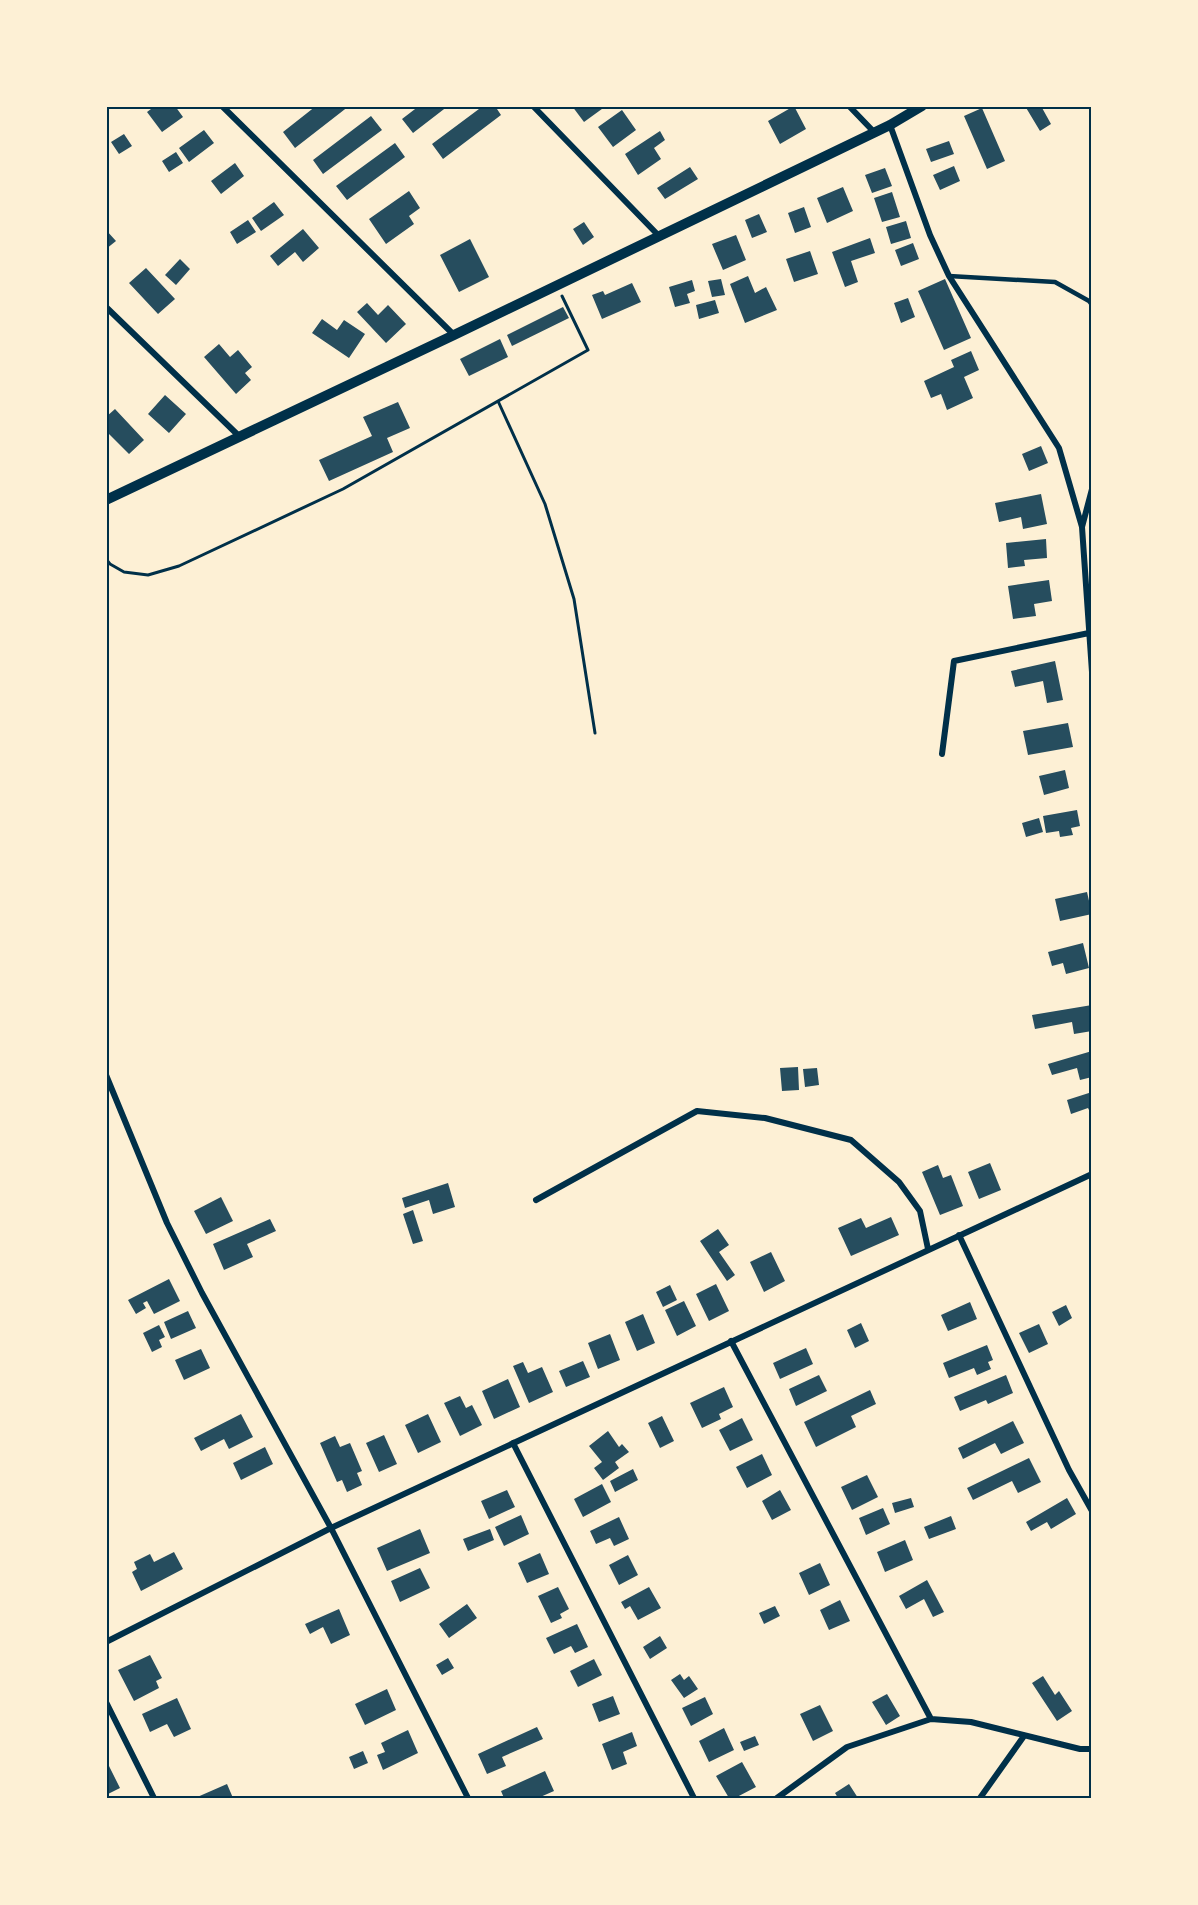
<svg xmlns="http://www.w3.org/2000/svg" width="1198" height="1905" viewBox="0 0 1198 1905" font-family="'DejaVu Sans',sans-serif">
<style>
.building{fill:#264d5e}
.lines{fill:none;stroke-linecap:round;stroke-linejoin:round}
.path{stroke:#003049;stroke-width:3}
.service{stroke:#003049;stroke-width:4.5}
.minor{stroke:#003049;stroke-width:6}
.tertiary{stroke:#003049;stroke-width:10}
.neatline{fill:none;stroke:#003049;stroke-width:2}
</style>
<rect width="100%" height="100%" fill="#fdf0d5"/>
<path class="building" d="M155,106h20l8,11 -21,15 -15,-20z
M316,106h33l-54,42 -12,-16z
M419,106h29l-35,27 -11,-14z
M483,106h12l6,9 -58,44 -11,-15z
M572,106h34l-22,16z
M794,106l12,23 -26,15 -12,-23z
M1025,106h16l10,18 -11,7z
M982,108l23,53 -18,8 -23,-53z
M622,110l14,20 -23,17 -15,-20z
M371,116l11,14 -59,44 -10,-14z
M204,130l10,13 -25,19 -10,-14z
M660,131l5,9 -11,8 7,11 -23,16 -13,-21z
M124,134l8,12 -13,8 -8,-12z
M949,141l5,13 -23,8 -5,-13z
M395,143l10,14 -58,43 -11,-14z
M176,152l7,11 -14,9 -7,-11z
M235,163l9,13 -23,18 -10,-13z
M954,166l6,15 -20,9 -7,-15z
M690,167l8,12 -33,20 -8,-11z
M885,168l7,18 -20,7 -7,-18z
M843,187l10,24 -26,12 -10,-25z
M409,191l11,17 -11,8 5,8 -28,20 -17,-25z
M892,192l8,25 -18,5 -8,-24z
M274,202l10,13 -23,16 -9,-13z
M804,207l7,20 -16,6 -7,-20z
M759,214l8,18 -15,6 -7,-18z
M248,220l8,12 -19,12 -7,-12z
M906,221l5,17 -20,6 -5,-17z
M584,222l10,15 -11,8 -10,-16z
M303,229l16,19 -16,14 -8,-10 -17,14 -8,-10z
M106,230l10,11 -10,8z
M736,235l10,25 -23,10 -11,-26z
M870,238l5,15 -24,8 7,21 -13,5 -13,-35z
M470,239l19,38 -30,15 -19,-37z
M913,243l6,16 -18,7 -6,-16z
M810,251l8,23 -24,8 -8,-23z
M180,259l10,10 -14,16 -11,-10z
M146,268l29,31 -17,15 -29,-31z
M748,276l7,17 11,-6 11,23 -32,13 -15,-39z
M721,279l4,16 -13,2 -4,-16z
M945,279l26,59 -27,12 -26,-59z
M692,280l3,11 -8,3 3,9 -15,4 -6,-20z
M632,283l9,19 -39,17 -10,-24 11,-4 2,4z
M908,298l7,19 -14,6 -7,-20z
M715,300l4,13 -20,6 -3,-14z
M367,303l11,12 10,-10 18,19 -20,19 -29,-31z
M563,307l6,11 -57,28 -5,-11z
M322,319l15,11 7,-10 21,14 -16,24 -37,-25z
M500,339l8,18 -39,19 -9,-17z
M219,344l11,13 8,-7 14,17 -7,6 6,7 -15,14 -32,-37z
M971,351l8,19 -15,7 9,21 -26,12 -6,-16 -10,4 -7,-17 30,-14 -3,-7z
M165,395l21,19 -17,19 -21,-19z
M398,402l12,26 -23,10 6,14 -64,29 -10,-21 53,-24 -9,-19z
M115,409l29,31 -15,14 -23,-23v-14z
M1041,446l7,17 -19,8 -7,-17z
M1041,494l6,30 -24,5 -2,-12 -22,5 -4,-19z
M1046,539l1,19 -23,2 1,6 -17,2 -2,-25z
M1049,580l3,21 -18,3 2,12 -23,3 -5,-33z
M1055,661l8,39 -16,3 -4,-22 -28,6 -4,-16z
M1068,723l5,24 -45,8 -5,-24z
M1065,770l4,18 -25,7 -5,-19z
M1077,810l3,16 -9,2 2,7 -13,2 -1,-6 -13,2 -3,-17z
M1039,818l4,14 -17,5 -4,-14z
M1087,892l5,22 -32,7 -5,-22z
M1083,943l6,25 -23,6 -3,-11 -11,3 -4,-14z
M1092,1005v26l-18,3 -2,-12 -37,7 -3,-14z
M1092,1051v26l-12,3 -3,-12 -25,7 -4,-11z
M798,1067l1,23 -17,1 -2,-23z
M817,1068l2,17 -14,2 -2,-18z
M1092,1092v24l-4,-8 -17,6 -4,-14z
M990,1163l11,27 -22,9 -11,-27z
M938,1165l5,13 8,-3 12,31 -23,9 -18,-43z
M448,1183l7,24 -22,7 -4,-14 -24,8 -3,-10z
M221,1197l12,24 -27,13 -12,-23z
M413,1210l10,31 -10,3 -10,-30z
M891,1217l8,18 -48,21 -13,-28 23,-10 5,10z
M270,1219l6,12 -29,13 6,13 -29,13 -11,-26z
M718,1229l11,16 -10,7 16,23 -8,6 -27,-40z
M771,1252l14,29 -21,11 -14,-30z
M169,1279l11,22 -26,13 -7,-13 -4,2 3,5 -10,6 -8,-14z
M716,1284l13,27 -20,10 -13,-27z
M670,1285l7,15 -14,7 -7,-15z
M684,1301l12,25 -19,10 -12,-26z
M970,1302l7,17 -29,12 -7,-16z
M1066,1305l6,13 -13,8 -7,-14z
M188,1311l8,17 -25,11 -7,-17z
M643,1314l12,29 -18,8 -12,-29z
M861,1323l8,18 -14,7 -8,-18z
M1039,1324l9,20 -19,9 -10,-20z
M159,1325l6,12 -6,3 3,7 -10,5 -9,-19z
M610,1334l10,26 -22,9 -10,-26z
M987,1345l6,15 -5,2 3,7 -14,6 -3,-7 -25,10 -6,-15z
M806,1348l7,16 -33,15 -7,-16z
M201,1349l9,19 -26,12 -9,-20z
M583,1361l7,16 -24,10 -7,-16z
M523,1362l5,11 14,-6 11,25 -24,11 -16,-37z
M819,1375l8,16 -31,15 -7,-17z
M1006,1375l7,18 -25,11 -2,-4 -26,11 -6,-14z
M508,1379l12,28 -26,12 -12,-28z
M724,1387l9,20 -14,7 2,5 -19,9 -12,-25z
M870,1390l6,14 -25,12 5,11 -40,20 -12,-25z
M460,1396l6,12 6,-3 10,20 -22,11 -16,-33z
M241,1414l12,23 -24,12 -5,-10 -23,12 -7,-13z
M428,1414l13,28 -23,11 -13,-28z
M662,1416l12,25 -14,7 -12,-25z
M742,1418l11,22 -23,11 -11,-21z
M1013,1421l11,22 -23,11 -6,-11 -32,16 -5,-11z
M608,1431l11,16 3,-3 7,8 -14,10 4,6 -16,12 -9,-12 8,-6 -13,-16z
M384,1435l13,29 -18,8 -13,-29z
M335,1436l5,11 10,-4 12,28 -5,2 5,12 -15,7 -5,-12 -5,2 -17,-39z
M265,1447l8,17 -32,16 -8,-17z
M762,1454l10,21 -25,13 -11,-21z
M1029,1458l12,24 -23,11 -6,-12 -39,19 -6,-12z
M633,1469l5,11 -23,12 -5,-11z
M867,1475l11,22 -26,13 -11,-23z
M602,1484l9,18 -28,15 -9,-18z
M507,1490l8,17 -26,12 -8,-18z
M780,1490l11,20 -19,10 -10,-19z
M911,1498l3,9 -19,6 -3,-10z
M1067,1498l9,16 -25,15 -4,-7 -16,9 -5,-9z
M883,1508l7,16 -24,11 -7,-17z
M521,1515l8,19 -25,12 -9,-19z
M951,1516l5,13 -27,10 -5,-12z
M619,1517l10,22 -15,7 -4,-8 -14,6 -6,-13z
M420,1529l10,24 -43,18 -10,-23z
M490,1529l4,11 -26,11 -5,-12z
M905,1540l8,20 -28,12 -8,-20z
M174,1552l9,17 -42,22 -9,-19 5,-3 -3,-7 16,-8 4,8z
M540,1553l9,21 -22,9 -9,-20z
M628,1555l10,20 -19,10 -10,-20z
M820,1563l10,22 -21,10 -10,-22z
M420,1568l10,20 -30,14 -9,-21z
M927,1580l17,32 -11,5 -9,-18 -18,10 -7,-13z
M558,1587l11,22 -9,5 2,4 -11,5 -13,-27z
M649,1587l12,21 -23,12 -8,-14 -5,3 -4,-7z
M840,1600l10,21 -21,9 -9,-20z
M467,1604l10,14 -28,20 -10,-14z
M775,1606l5,10 -16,8 -5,-11z
M339,1609l11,26 -19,9 -8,-17 -13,7 -5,-10z
M577,1624l11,23 -13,6 -4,-7 -17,8 -8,-16z
M660,1636l7,12 -17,11 -7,-12z
M150,1655l12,23 -6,3 3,7 -25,13 -16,-31z
M448,1658l6,10 -12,7 -6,-10z
M594,1659l8,16 -24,12 -8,-16z
M680,1674l4,6 5,-4 9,13 -14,9 -13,-18z
M1043,1676l12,19 4,-4 13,20 -15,10 -25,-38z
M387,1689l9,21 -31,15 -10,-21z
M887,1694l13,22 -14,9 -14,-23z
M613,1696l7,18 -21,8 -7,-18z
M705,1697l8,17 -22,12 -9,-18z
M177,1698l14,31 -17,8 -7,-13 -17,8 -8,-18z
M820,1705l13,26 -20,10 -13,-27z
M537,1727l6,12 -41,18 4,9 -19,8 -9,-20z
M724,1728l10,22 -25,12 -10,-21z
M408,1730l10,23 -35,17 -6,-15 8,-3 -4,-9z
M632,1732l5,14 -14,6 4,12 -15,6 -10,-26z
M755,1736l4,9 -15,6 -4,-9z
M363,1751l5,12 -14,6 -5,-12z
M742,1762l14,25 -21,11h-6l-13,-22z
M109,1766l11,22 -14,7v-28z
M545,1771l9,20 -16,7h-34l-3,-7z
M227,1784l6,14h-38z
M849,1784l9,14h-20l-3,-5z"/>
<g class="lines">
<path class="path" d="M498,401l47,103 29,95 21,134
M106,559l4,5 14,8 24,3 31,-9 164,-77 245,-139 -26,-54"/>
<path class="service" d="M949,276l106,6 34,19 3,4"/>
<path class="minor" d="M222,106l232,229
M533,106l126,130
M849,106l25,26
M890,125l40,110 19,41 110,172 23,79 10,145
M106,307l134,130
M1082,527l10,-38
M942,754l12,-93 135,-28
M106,1075l61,148 35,70 129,235 137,270
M536,1200l161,-89 68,7 86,22 48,42 21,29 8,38
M959,1235l110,235 23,41
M731,1341l200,378
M513,1443l181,355
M106,1642l225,-114 761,-354
M106,1702l48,96
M777,1798l70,-51 84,-28 40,3 109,27h12
M980,1798l44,-62"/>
<path class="tertiary" d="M106,500l348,-165 436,-210 32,-19"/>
</g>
<rect width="1198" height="1905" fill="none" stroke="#fdf0d5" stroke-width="216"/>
<rect x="108" y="108" width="982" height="1689" class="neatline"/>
</svg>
